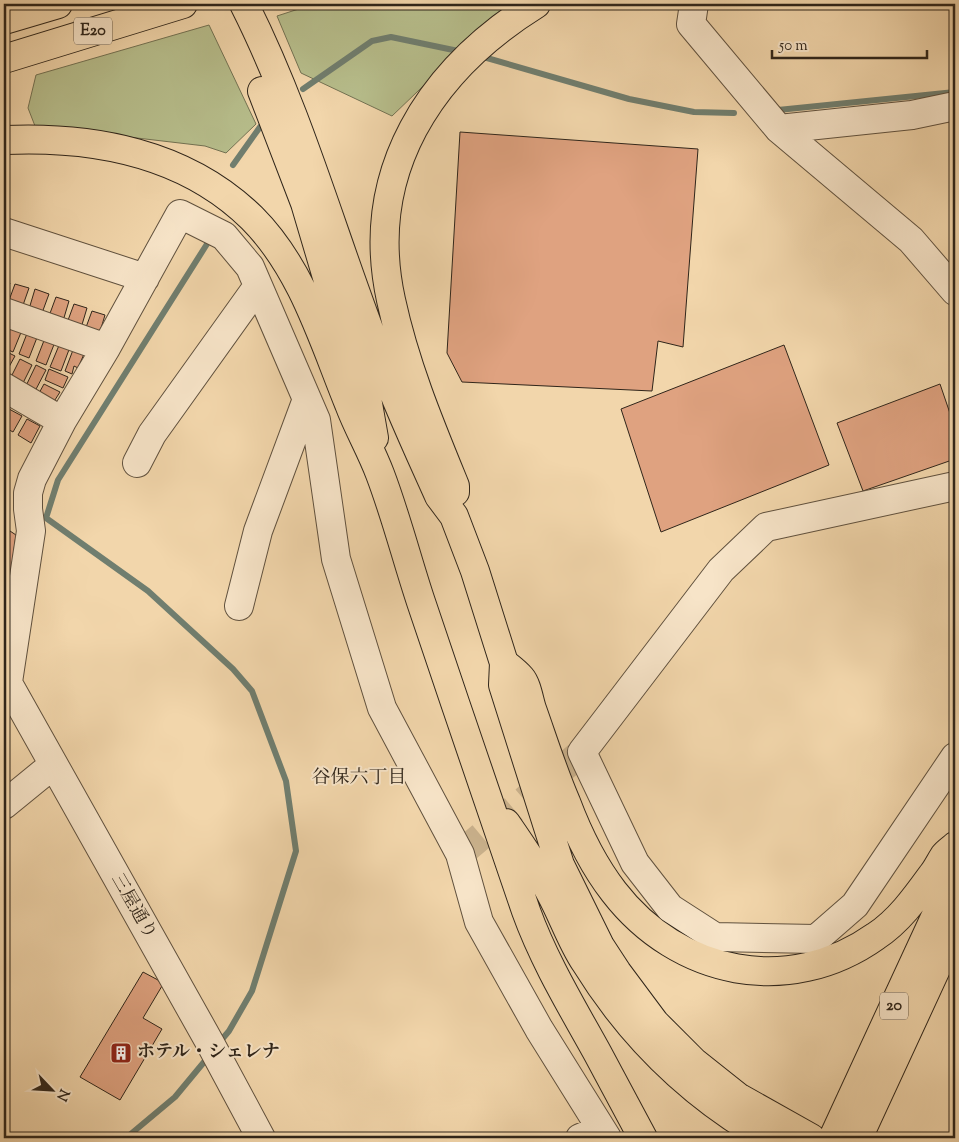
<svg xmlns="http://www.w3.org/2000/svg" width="959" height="1142" viewBox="0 0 959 1142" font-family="'Sorts Mill Goudy','Noto Serif JP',serif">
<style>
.green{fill:#b7be8c;stroke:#737253}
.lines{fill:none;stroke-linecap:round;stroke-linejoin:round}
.stream{stroke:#707e6f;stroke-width:6}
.building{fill:#dfa280;stroke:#2f251a}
.minor-tunnel{stroke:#cbb38e;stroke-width:28;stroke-dasharray:28 14;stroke-linecap:butt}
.minor-casing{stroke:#60513e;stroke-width:30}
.highway-casing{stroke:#2f251a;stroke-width:30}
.minor{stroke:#f7e4c8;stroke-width:28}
.highway{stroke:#f2d6ab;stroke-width:28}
.labels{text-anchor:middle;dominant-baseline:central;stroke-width:4;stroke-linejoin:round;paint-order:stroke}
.shield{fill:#f7e4c8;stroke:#6b5e4e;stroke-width:1}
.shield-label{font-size:16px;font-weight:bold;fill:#2f251a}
.street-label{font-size:18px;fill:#2f251a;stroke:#f7e4c8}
.poi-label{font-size:18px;font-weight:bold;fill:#2f251a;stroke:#f7e4c8;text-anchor:start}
.neighbourhood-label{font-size:19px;fill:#2f251a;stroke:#f7e4c8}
</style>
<rect width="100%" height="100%" fill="#f2d6ab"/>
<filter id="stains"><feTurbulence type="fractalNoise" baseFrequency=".004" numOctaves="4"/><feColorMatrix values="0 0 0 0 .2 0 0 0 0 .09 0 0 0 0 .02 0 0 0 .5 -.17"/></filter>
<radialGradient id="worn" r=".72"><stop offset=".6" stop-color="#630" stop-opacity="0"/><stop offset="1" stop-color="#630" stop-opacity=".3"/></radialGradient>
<path class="green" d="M314,4h206l-53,40 -75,72 -91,-43 -24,-57z
M209,25l47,99 -30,29 -21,-7 -170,-20 -7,-18 8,-33z"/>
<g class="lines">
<path class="stream" d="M480,56l149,43 65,13 40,1
M303,89l69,-48 19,-4 72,15
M778,110l177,-18
M233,165l27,-38
M207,244l-149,236 -12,38 102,73 85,78 19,22 34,90 10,70 -44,140 -23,40 -11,13
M126,1138l49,-41 34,-41"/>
</g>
<path class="building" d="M460,132l238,17 -15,198 -25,-6 -6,50 -190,-9 -15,-29z
M4,281l6,2 -6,15z
M15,284l14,4 -7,20 -14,-5z
M35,289l14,5 -7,19 -13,-4z
M56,297l13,4 -6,20 -14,-5z
M74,304l13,4 -6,20 -14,-5z
M92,311l13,4 -6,20 -14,-5z
M11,326l11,4 -9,22 -9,-4z
M28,331l10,4 -9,23 -10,-4z
M45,338l10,4 -9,23 -10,-4z
M60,343l10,4 -9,24 -11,-4z
M784,345l45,120 -168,67 -40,-123z
M73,350l11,4 -6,14 -4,-2 -2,8 -7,-3z
M5,351l10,5 -11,20v-22z
M20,359l12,6 -11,22 -12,-6z
M36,365l10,5 -13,25 -9,-5z
M49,369l19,8 -5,11 -18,-8z
M44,384l16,8 -7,11 -15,-8z
M940,384l15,44v31l-92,32 -26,-68z
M9,409l13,7 -9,16 -9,-5v-8z
M27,419l13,7 -9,17 -13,-8z
M4,527l12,8 -10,73h-2z
M143,972l15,8 4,6 -19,32 19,11 -42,71 -40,-23z"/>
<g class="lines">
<path class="minor-tunnel" d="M460,854l122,-102"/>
<g class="minor-casing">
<path id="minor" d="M694,4l-3,20 88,105 132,111 44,51
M779,129l133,-14 43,-9
M4,232l141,46
M4,312l102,36
M4,387l58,34
M137,463l15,-29 106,-148
M955,486l-189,41 -45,43 -139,182 53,111 35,45 45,29 101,2 39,-34 100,-148
M239,606l19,-75 49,-132
M4,676l206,367 51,95
M4,685l4,-3 23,-151 -3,-22v-16l4,-14 30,-58 44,-73 74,-134 44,22 26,31 66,153 20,139 46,149 78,146 19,68 60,107 68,109
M4,805l49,-40
M580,1138l21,-9"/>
</g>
<g class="highway-casing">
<path id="highway" d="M244,4c56,111 89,233 134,349 18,49 40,96 61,143l15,20 21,55 29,92 -1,22 57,180 40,81 17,26 38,51 39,39 44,35 73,41
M4,20l54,-16
M4,59l179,-55
M262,91l43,112 29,98 33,97 7,40
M4,140c89,-4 182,13 248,78 50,50 71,122 97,186 9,24 22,46 31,70 16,42 27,86 41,128 35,103 69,206 105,309 18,50 46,96 72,143 15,28 30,56 45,84
M455,492v-6c-25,-61 -50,-121 -64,-186 -28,-128 39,-230 145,-296
M504,663c5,4 12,9 17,15 6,7 8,22 11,31 11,31 21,63 34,93 12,32 27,63 48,90 64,83 175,106 262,44 23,-15 40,-39 56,-61 5,-6 8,-13 12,-19 3,-4 8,-7 11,-10
M506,823c16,23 32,46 45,71 12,22 20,47 34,68 45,73 106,133 181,176
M833,1138l122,-264
M858,1138l97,-210"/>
</g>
<use href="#minor" class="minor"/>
<use href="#highway" class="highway"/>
</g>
<defs>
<g id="building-square" transform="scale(1.125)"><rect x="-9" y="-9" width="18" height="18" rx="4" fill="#8f2418" stroke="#f7e4c8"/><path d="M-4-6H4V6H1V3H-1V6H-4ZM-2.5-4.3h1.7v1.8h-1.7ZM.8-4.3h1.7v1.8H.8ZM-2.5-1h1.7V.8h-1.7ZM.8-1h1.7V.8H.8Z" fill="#fff"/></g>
</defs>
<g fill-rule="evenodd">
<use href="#building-square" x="121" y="1053"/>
</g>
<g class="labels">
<g class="shield">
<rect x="74" y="17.5" width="38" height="27" rx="4"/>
<rect x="880" y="992.5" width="28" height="27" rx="4"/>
</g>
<g class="shield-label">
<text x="93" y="31">E20</text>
<text x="894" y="1006">20</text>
</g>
<g class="street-label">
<text transform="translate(133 907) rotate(60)">三屋通り</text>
</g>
<g class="poi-label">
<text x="137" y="1053">ホテル・シェレナ</text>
</g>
<g class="neighbourhood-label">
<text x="359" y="778">谷保六丁目</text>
</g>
</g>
<rect width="959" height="1142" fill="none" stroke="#f2d6ab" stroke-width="20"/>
<rect x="5" y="5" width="949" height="1132" fill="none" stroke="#2f251a" stroke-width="2.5"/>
<rect x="10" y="10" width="939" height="1122" fill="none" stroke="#2f251a"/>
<g transform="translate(52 1090) rotate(115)" stroke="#f7e4c8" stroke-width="4" paint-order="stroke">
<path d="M0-4L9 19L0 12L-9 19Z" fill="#2f251a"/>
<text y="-8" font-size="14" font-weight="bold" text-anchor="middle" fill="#2f251a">N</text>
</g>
<path d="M772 50v8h155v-8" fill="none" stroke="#2f251a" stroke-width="2.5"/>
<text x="779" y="50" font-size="15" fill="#2f251a" stroke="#f7e4c8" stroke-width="4" paint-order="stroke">50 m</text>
<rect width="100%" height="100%" filter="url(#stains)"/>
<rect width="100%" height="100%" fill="url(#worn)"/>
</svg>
